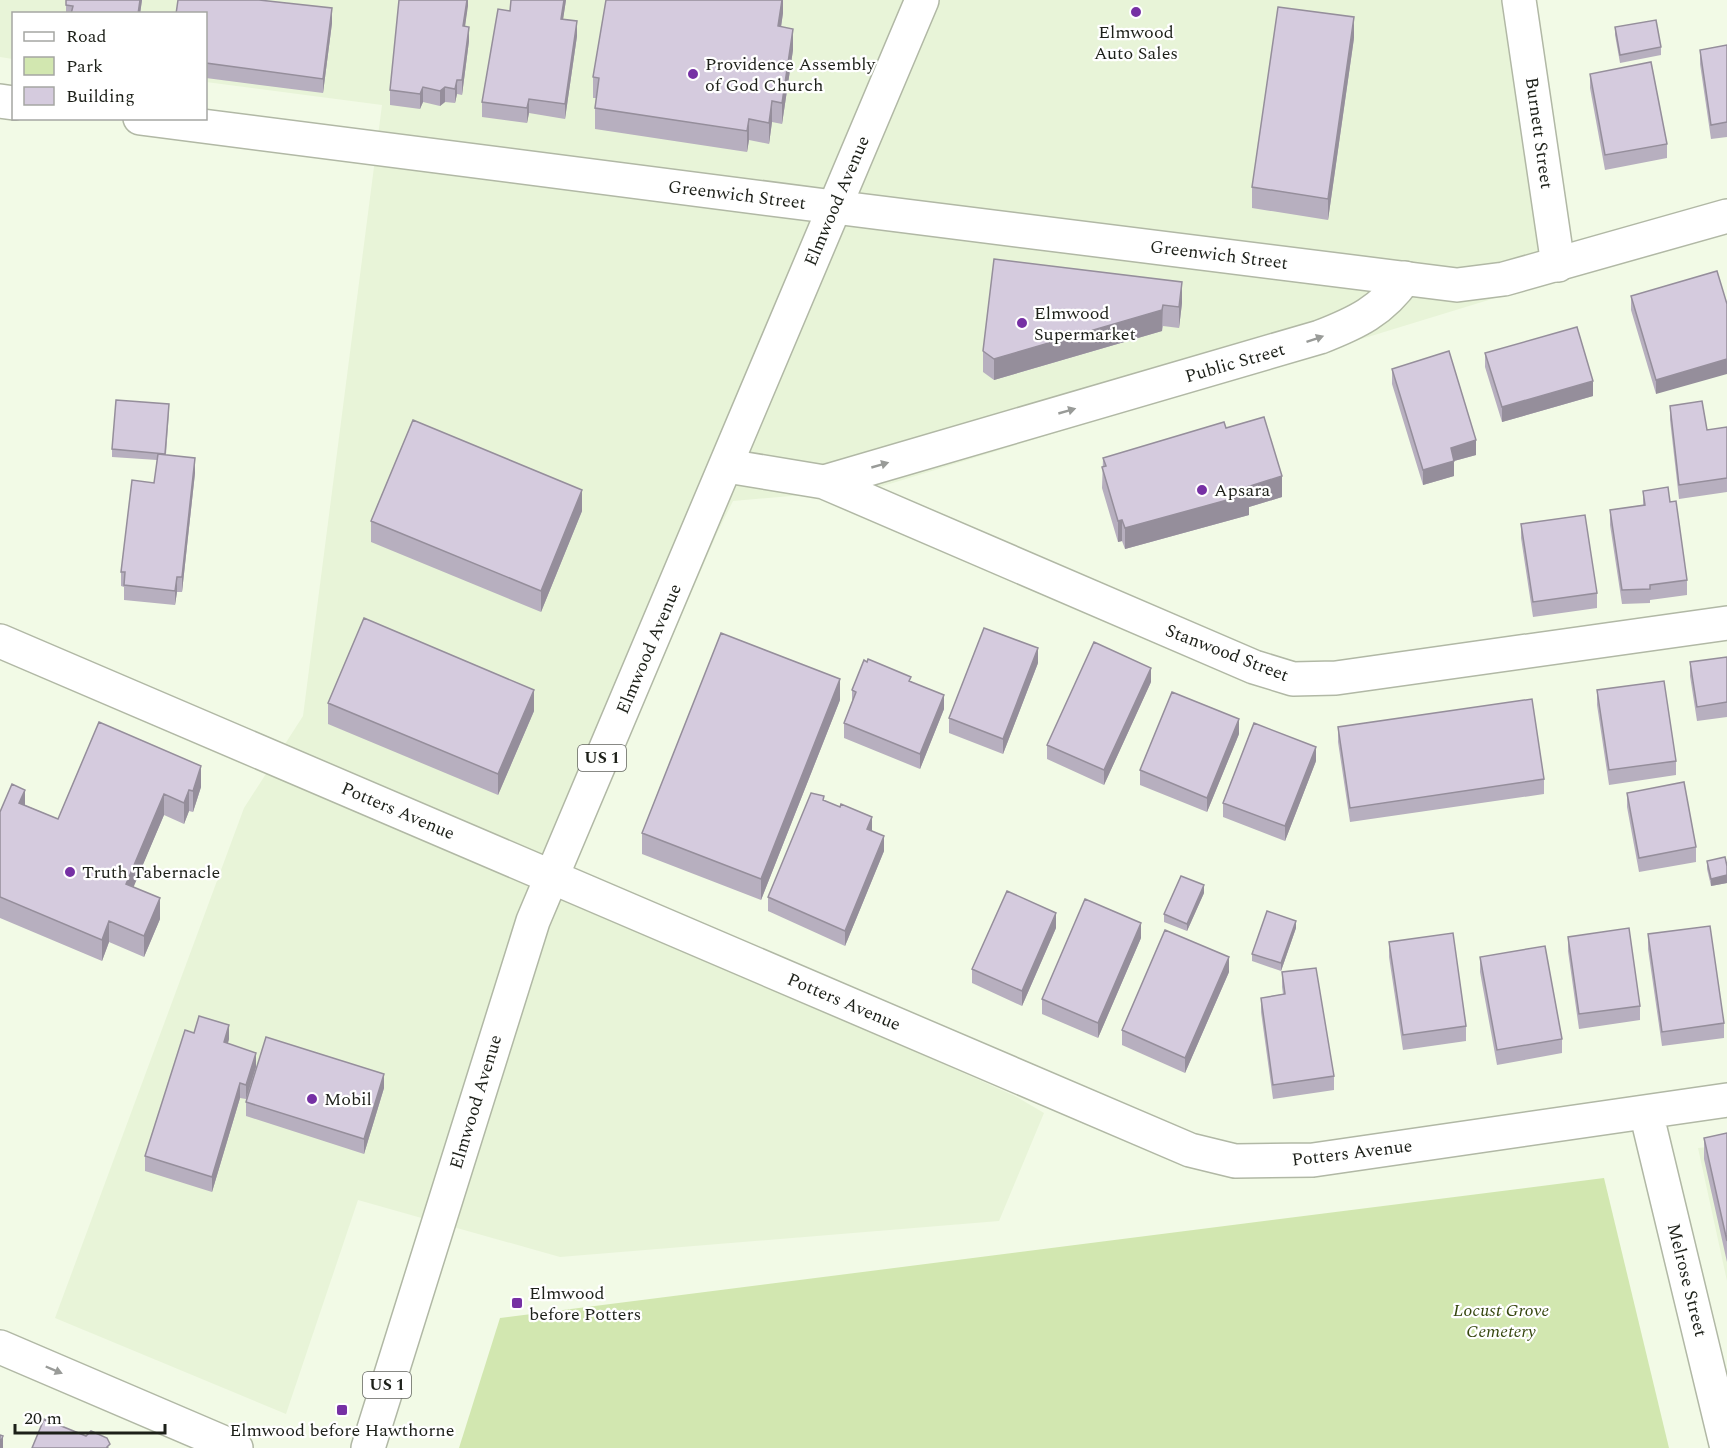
<svg xmlns="http://www.w3.org/2000/svg" width="1727" height="1448" viewBox="0 0 1727 1448" font-family="Spectral,serif">
<style>
.built{fill:#e8f4d8}
.green{fill:#d2e7b0}
.lines{fill:none;stroke-linecap:round;stroke-linejoin:round}
.street-casing{stroke:#b1b8a5;stroke-width:36}
.secondary-casing{stroke:#b1b8a5;stroke-width:36}
.primary-casing{stroke:#b1b8a5;stroke-width:36}
.street{stroke:#fff;stroke-width:33}
.secondary{stroke:#fff;stroke-width:33}
.primary{stroke:#fff;stroke-width:33}
.wall{fill:#b7afbf}
.shaded-wall{fill:#958e9b}
.building{fill:#d5cbde;stroke:#958e9b;stroke-width:1.5}
.oneway{fill:#999b98}
.poi-dot{fill:#7630a4;stroke:#fff;stroke-width:2}
.labels{text-anchor:middle;dominant-baseline:central;stroke-width:4.5;stroke-linejoin:round;paint-order:stroke}
.shield{fill:#fff;stroke:#61635e;stroke-width:1.5}
.shield-label{font-size:16px;font-weight:bold;fill:#1d2019}
.poi-label{font-size:18px;fill:#1d2019;stroke:#fff;text-anchor:start}
.street-label{font-size:18px;fill:#1d2019;stroke:#fff}
.park-label{font-size:18px;font-style:italic;fill:#35460e;stroke:#fff}
</style>
<rect width="100%" height="100%" fill="#f2fae6"/>
<path class="built" d="M0,0h1529l44,274 -700,215 -140,12 -15,30 -154,356 10,12 441,197 29,17 -45,108 -439,36 -202,-57 -72,214 -231,-96 189,-510 59,-92 79,-611 -176,-23v-68h-192l-1,45 -13,-2z
M1727,1145v136l-29,-133z"/>
<path class="green" d="M1604,1178l65,270h-1210l41,-130z"/>
<g class="lines">
<g class="street-casing">
<path id="street" d="M1519,0l39,265
M0,101l14,2
M140,118l694,89
M727,466l97,16 496,-145c36,-14 62,-26 85,-59
M824,482l430,185 39,12 43,-1 391,-55
M0,641l1190,509 45,11 78,-1 414,-60
M1646,1112l81,336
M0,1347l236,101"/>
</g>
<g class="secondary-casing">
<path id="secondary" d="M834,207l623,78 47,-6 223,-63"/>
</g>
<g class="primary-casing">
<path id="primary" d="M368,1448l165,-527 389,-921"/>
</g>
<use href="#street" class="street"/>
<use href="#secondary" class="secondary"/>
<use href="#primary" class="primary"/>
</g>
<path class="wall" d="M66,0h76l-2,14h-74z
M468,0l-3,26 4,15 -7,54 -5,-1 -2,9 -10,-1 -5,4 -17,-4 -3,7 -30,-4v-15z
M566,0l-3,19 14,17 -12,83 -36,-6 -2,10 -45,-6v-15l28,-91z
M783,0v13l-2,14 12,23 -11,74 -10,-2 -3,22 -20,-4 -2,12 -152,-23v-21l1,-10h-3v-21z
M206,14l126,9 -9,70 -117,-15z
M1615,27l46,20v8l-41,8 -5,-28z
M1354,38l-26,182 -76,-12v-21z
M1727,45v92l-16,2 -11,-75v-14z
M1590,74l77,70v14l-62,12 -15,-82z
M994,259l188,44 -3,25 -16,-2 -1,5 -168,49 -11,-8v-21z
M1717,271l-61,123 -25,-84v-14z
M1485,353l108,43 -91,26 -17,-55z
M1392,369l84,86 -22,6v15l-31,9 -31,-101z
M1670,406l37,24 20,-3v65l-48,7 -9,-79z
M169,412l-3,43 29,18 -13,119h-5l-2,13 -51,-5v-13l-3,-1v-14l33,-89 3,-23 -45,-3v-8z
M1226,428l56,69 -33,10v8l-124,34 -3,-8 -4,1 -16,-54 1,-30z
M1643,491l27,11 17,78v15l-37,5v3l-28,1 -12,-79v-15l33,-5z
M582,511l-41,101 -170,-70v-21z
M1521,524l76,69v15l-64,9 -12,-79z
M1727,657v60l-30,4 -7,-45v-14z
M867,662l44,19 33,28 -24,60 -76,-31v-15l8,-21v-12z
M1038,663l-35,91 -54,-21v-15z
M1151,682l-47,103 -57,-26v-14z
M1597,690l79,71v14l-67,10 -12,-80z
M840,700l-79,200 -119,-46v-21z
M328,703l206,8 -36,84 -170,-71z
M99,722l102,65 -8,25 -4,-1 -5,13 -20,-9 -31,72 27,32 -16,38 -35,-15 -7,19 -102,-43v-106l25,-7 33,14z
M1338,727l206,52v15l-194,28 -12,-80z
M1239,734l-32,78 -67,-27v-15z
M1316,761l-31,80 -62,-24v-14z
M1627,793l69,54v15l-57,10 -12,-65z
M824,801l60,50 -39,95 -77,-35v-14z
M1707,861l20,5v17l-16,3 -4,-17z
M1204,893l-17,38 -23,-9v-8z
M1056,928l-34,78 -50,-23v-14z
M1296,928l-15,43 -29,-10v-7z
M1648,934l76,89v15l-62,8 -14,-97z
M1568,937l72,69v14l-61,9 -11,-78z
M1141,938l-43,100 -56,-24v-15z
M1389,942l77,84v15l-63,9 -14,-93z
M1480,957l82,82v14l-65,12 -17,-93z
M1229,972l-44,101 -63,-28v-15z
M1282,972l52,104v14l-61,9 -12,-87v-14l22,-4 -1,-7z
M194,1033l35,6 -1,4 28,24 -8,28 136,-7 -20,66 -118,-38v-17l-6,-1 -28,94 -67,-21v-15z
M1727,1133v129l-23,-103v-21z"/>
<path class="shaded-wall" d="M140,0h2l-2,14h-2z
M467,0h1v6l-5,34v-14z
M564,0h2l-5,33v-14z
M782,0h1v13l-5,34v-21z
M332,8v15l-9,70v-14z
M1354,17v21l-26,182v-21z
M577,21v15l-12,83v-15z
M469,27v14l-7,54v-15z
M793,29v21l-11,74v-21z
M457,80v14l-2,9v-14z
M423,87v15l-3,7v-15z
M445,87v15l-5,4v-15z
M529,99v14l-2,10v-15z
M772,101v21l-3,22v-21z
M749,119v21l-2,12v-21z
M1182,282v21l-3,25v-21z
M1163,305l-1,26 -168,49v-21z
M1727,359v15l-71,20v-14z
M1593,381v15l-91,26v-15z
M1476,440v15l-22,6v15l-31,9v-15l28,-22z
M195,458v15l-13,119v-15z
M1282,476v21l-33,10v8l-124,34v-21l122,-41z
M582,490v21l-41,101v-21z
M1122,520v21l-4,1v-21z
M177,577v15l-2,13v-14z
M1038,648v15l-35,91v-15z
M1151,668v14l-47,103v-15z
M840,679v21l-79,200v-21z
M534,690v21l-36,84v-21z
M944,695v14l-24,60v-15z
M1239,719v15l-32,78v-14z
M1316,747v14l-31,80v-15z
M201,766v21l-8,25v-21z
M25,790v21l-6,-8z
M189,790v21l-5,13v-21z
M164,794v21l-38,90v-21z
M872,817v15l-5,-3z
M884,836v15l-39,95v-15z
M1727,875v8l-16,3v-7z
M1204,885v8l-17,38v-7z
M160,898v21l-16,38v-21z
M1056,913v15l-34,78v-15z
M109,921v21l-7,19v-21z
M1296,921v7l-15,43v-8z
M1141,923v15l-43,100v-15z
M1229,957v15l-44,101v-15z
M229,1025v14l-5,17v-14z
M256,1053v14l-10,32v-14z
M384,1074v14l-20,66v-15z
M240,1083v15l-28,94v-15z
M3,1436v12h-3v-5z"/>
<path class="building" d="M66,0h74l-2,14h-67l2,-8 -7,-1z
M178,0h81l73,8 -9,71 -117,-16v-49h-30z
M399,0h68l-4,26 6,1 -7,53h-5l-2,9 -10,-2 -5,4 -17,-4 -3,7 -30,-4z
M511,0h53l-3,19 16,2 -12,83 -36,-5 -2,9 -45,-6 16,-93 12,2z
M606,0h176l-4,26 15,3 -11,74 -10,-2 -3,22 -20,-4 -2,12 -152,-23 4,-30 -6,-1z
M1278,7l76,10 -26,182 -76,-12z
M1656,20l5,27 -41,8 -5,-28z
M1727,45v77l-16,3 -11,-75z
M1651,62l16,82 -62,11 -15,-81z
M994,259l188,23 -3,25 -16,-2 -1,5 -168,49 -11,-8z
M1717,271l10,33v55l-71,21 -25,-84z
M1577,327l16,54 -91,26 -17,-54z
M1449,351l27,89 -25,8 3,13 -31,9 -31,-101z
M116,400l53,4 -4,50 -53,-5z
M1702,401l5,29 20,-3v51l-48,7 -9,-79z
M1264,417l18,59 -35,11 2,7 -124,34 -3,-8 -4,1 -16,-54 4,-1 -3,-8 121,-36 2,6z
M413,420l169,70 -41,101 -170,-70z
M158,454l37,4 -13,119h-5l-2,14 -51,-6 1,-13h-4l11,-92 22,3z
M1668,487l2,15 6,-1 11,79 -37,5v4l-28,1 -12,-80 35,-5 -2,-14z
M1585,515l12,78 -64,9 -12,-78z
M364,618l170,72 -36,84 -170,-71z
M984,628l54,20 -35,91 -54,-21z
M721,633l119,46 -79,200 -119,-46z
M1094,642l57,26 -47,102 -57,-25z
M1727,657v45l-30,5 -7,-45z
M868,659l43,18 -2,4 35,14 -24,59 -76,-31 12,-31 -4,-2 12,-30 3,2z
M1664,681l12,80 -67,9 -12,-80z
M1172,692l67,27 -32,79 -67,-28z
M1532,699l12,80 -194,29 -12,-81z
M99,722l102,44 -8,25 -4,-1 -5,13 -20,-9 -38,90 34,14 -16,38 -35,-15 -7,19 -102,-43v-85l12,-28 13,6 -6,13 39,16z
M1254,723l62,24 -31,79 -62,-23z
M1684,782l12,65 -57,11 -12,-65z
M811,793l13,3 -1,4 17,7 1,-3 31,13 -5,12 17,7 -39,95 -77,-34z
M1725,857l2,9v9l-16,4 -4,-18z
M1181,876l23,9 -17,39 -23,-10z
M1007,891l49,22 -34,78 -50,-22z
M1085,899l56,24 -43,100 -56,-24z
M1267,911l29,10 -15,42 -29,-9z
M1710,926l14,97 -62,9 -14,-98z
M1629,928l11,78 -61,8 -11,-77z
M1165,930l64,27 -44,101 -63,-28z
M1453,933l13,93 -63,9 -14,-93z
M1545,946l17,93 -65,11 -17,-93z
M1316,968l18,108 -61,9 -12,-87 24,-4 -3,-22z
M199,1016l30,9 -5,17 32,11 -10,32 -6,-2 -28,94 -67,-21 40,-126 9,3z
M266,1037l118,37 -20,65 -118,-37z
M1727,1133v108l-23,-103z
M44,1419l42,17 5,-5 16,7 3,6 -3,3 1,1h-76z
M0,1435l3,1 -3,7z"/>
<defs><path id="oneway-solid" d="M-6-.8H1V-3.2L6.5 0L1 3.2V.8H-6Z" transform="scale(1.5)"/></defs>
<g class="oneway">
<use href="#oneway-solid" transform="translate(1315 339) rotate(-19)"/>
<use href="#oneway-solid" transform="translate(1067 411) rotate(-16)"/>
<use href="#oneway-solid" transform="translate(880 465) rotate(-16)"/>
<use href="#oneway-solid" transform="translate(54 1370) rotate(23)"/>
</g>
<g class="poi-dot">
<circle cx="1136" cy="12" r="6"/>
<circle cx="693" cy="74" r="6"/>
<circle cx="1022" cy="323" r="6"/>
<circle cx="1202" cy="490" r="6"/>
<circle cx="70" cy="872" r="6"/>
<circle cx="312" cy="1099" r="6"/>
<rect x="511" y="1297" width="12" height="12" rx="3"/>
<rect x="336" y="1404" width="12" height="12" rx="3"/>
</g>
<g class="labels">
<g class="shield">
<rect x="578" y="745" width="48" height="26" rx="4.5"/>
<rect x="363" y="1372" width="48" height="26" rx="4.5"/>
</g>
<g class="shield-label">
<text x="602" y="758">US 1</text>
<text x="387" y="1385">US 1</text>
</g>
<g class="poi-label">
<text x="1136" y="32" text-anchor="middle">Elmwood<tspan x="1136" dy="21">Auto Sales</tspan></text>
<text x="705" y="64">Providence Assembly<tspan x="705" dy="21">of God Church</tspan></text>
<text x="1034" y="313">Elmwood<tspan x="1034" dy="21">Supermarket</tspan></text>
<text x="1214" y="490">Apsara</text>
<text x="82" y="872">Truth Tabernacle</text>
<text x="324" y="1099">Mobil</text>
<text x="529" y="1293">Elmwood<tspan x="529" dy="21">before Potters</tspan></text>
<text x="342" y="1430" text-anchor="middle">Elmwood before Hawthorne</text>
</g>
<g class="street-label">
<text transform="translate(1539 133) rotate(82)">Burnett Street</text>
<text transform="translate(737 195) rotate(7)">Greenwich Street</text>
<text transform="translate(837 201) rotate(-67)">Elmwood Avenue</text>
<text transform="translate(1219 255) rotate(7)">Greenwich Street</text>
<text transform="translate(1235 363) rotate(-16)">Public Street</text>
<text transform="translate(649 649) rotate(-67)">Elmwood Avenue</text>
<text transform="translate(1227 653) rotate(21)">Stanwood Street</text>
<text transform="translate(398 811) rotate(23)">Potters Avenue</text>
<text transform="translate(844 1002) rotate(23)">Potters Avenue</text>
<text transform="translate(476 1102) rotate(-73)">Elmwood Avenue</text>
<text transform="translate(1352 1153) rotate(-7)">Potters Avenue</text>
<text transform="translate(1687 1280) rotate(76)">Melrose Street</text>
</g>
<g class="park-label">
<text x="1501" y="1310">Locust Grove<tspan x="1501" dy="21">Cemetery</tspan></text>
</g>
</g>
<rect x="12" y="12" width="195" height="108" fill="#ffffff" stroke="#a5a6a3" stroke-width="1.5"/>
<rect x="24" y="32" width="30" height="9" fill="#ffffff" stroke="#a5a6a3" stroke-width="1.5"/>
<text x="66" y="42" font-size="18" fill="#1d2019">Road</text>
<rect x="24" y="57" width="30" height="18" fill="#d2e7b0" stroke="#a5a6a3" stroke-width="1.5"/>
<text x="66" y="72" font-size="18" fill="#1d2019">Park</text>
<rect x="24" y="87" width="30" height="18" fill="#d5cbde" stroke="#a5a6a3" stroke-width="1.5"/>
<text x="66" y="102" font-size="18" fill="#1d2019">Building</text>
<path d="M15 1424v9h150v-9" fill="none" stroke="#1d2019" stroke-width="3"/>
<text x="24" y="1424" font-size="18" fill="#1d2019" stroke="#ffffff" stroke-width="4.5" paint-order="stroke">20 m</text>
</svg>
